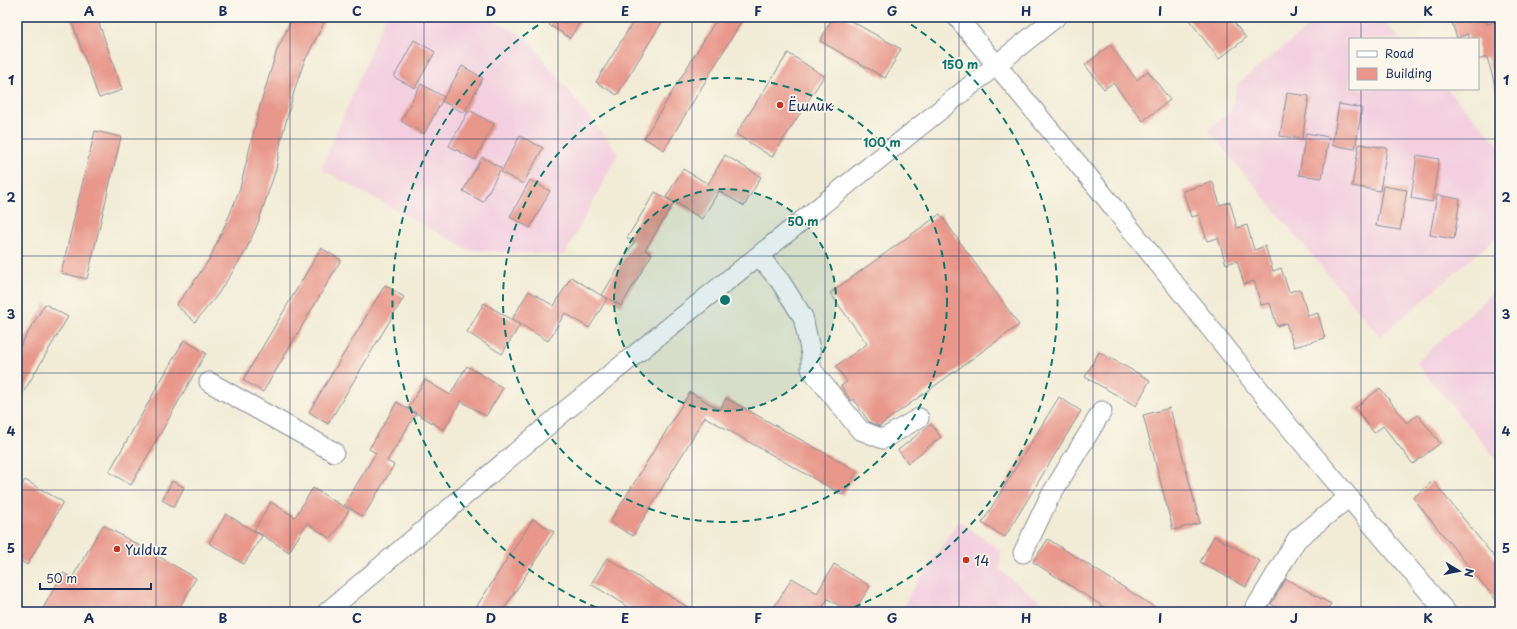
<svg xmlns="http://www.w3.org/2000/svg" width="1517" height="629" viewBox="0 0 1517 629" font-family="'Playpen Sans',sans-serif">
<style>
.built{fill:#f3cfdf}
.building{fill:#e8978a}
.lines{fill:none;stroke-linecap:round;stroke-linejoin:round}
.minor-casing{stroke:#868e9a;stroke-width:21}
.minor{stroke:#fff;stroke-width:19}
.grid{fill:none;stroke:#1b2f5e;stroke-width:1;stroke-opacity:0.55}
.ring{fill:none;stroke:#0f766e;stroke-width:2;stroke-dasharray:7 5}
.poi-dot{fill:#c8321e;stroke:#fbf7ec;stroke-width:1.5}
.labels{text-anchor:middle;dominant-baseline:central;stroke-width:3.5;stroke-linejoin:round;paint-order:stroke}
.poi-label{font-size:14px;fill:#1b2f5e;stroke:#fbf7ec;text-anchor:start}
.centre{fill:#0f766e;stroke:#fbf7ec;stroke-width:2}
.ring-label{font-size:12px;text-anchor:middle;font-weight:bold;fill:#0f766e;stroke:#fbf7ec;stroke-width:3.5;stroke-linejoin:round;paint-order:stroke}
.neatline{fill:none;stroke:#1b2f5e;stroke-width:1.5}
.grid-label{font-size:13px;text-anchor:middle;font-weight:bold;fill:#1b2f5e}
</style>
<rect width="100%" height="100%" fill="#fbf7ec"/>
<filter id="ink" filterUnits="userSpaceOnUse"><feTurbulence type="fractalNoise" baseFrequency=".025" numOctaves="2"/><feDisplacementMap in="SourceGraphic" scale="8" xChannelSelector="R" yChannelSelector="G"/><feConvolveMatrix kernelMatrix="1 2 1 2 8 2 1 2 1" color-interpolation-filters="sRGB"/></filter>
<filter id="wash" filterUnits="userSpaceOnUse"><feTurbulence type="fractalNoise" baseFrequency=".012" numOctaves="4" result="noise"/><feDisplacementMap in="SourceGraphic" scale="16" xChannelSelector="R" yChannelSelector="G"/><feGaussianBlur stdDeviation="0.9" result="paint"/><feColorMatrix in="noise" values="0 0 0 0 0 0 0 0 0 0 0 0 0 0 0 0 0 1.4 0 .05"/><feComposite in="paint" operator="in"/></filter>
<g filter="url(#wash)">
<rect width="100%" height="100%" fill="#f2ecd6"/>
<path class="built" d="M385,17h101l40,20 92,116 -53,102 -95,-5 -149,-81z
M1321,17h59l20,22h-50v50h97l53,57v88l-120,103 -172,-207 23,-19 7,-28z
M1500,286v177l-84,-100z
M959,521l42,30 -1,19 31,25 28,17h-157l8,-19z"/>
<g id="blocks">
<path class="building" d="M70,17h27l25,73 -23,8z
M293,17h34l-23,45 -9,26 -14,52 -5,29 -18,54 -12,27 -14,23 -17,25 -20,24 -19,-17 17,-22 16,-23 21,-46 10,-26 20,-82 17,-56z
M554,17h29l-13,21 -21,-13z
M636,17h29l-48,78 -21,-13z
M718,17h15l8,5 -77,128 -20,-12z
M833,17h11l57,32 -16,29 -65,-37z
M1187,17h43l16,21 -27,21z
M1450,17h34l3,7 9,-2 4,13v56l-3,1 -10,-35 -9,3v-21h-9l-1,-5 -11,4z
M414,40l21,12 -20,36 -21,-11z
M1110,45l27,35 11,-9 22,29 -27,21 -30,-38 -9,6 -19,-24z
M788,53l36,23 -52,81 -36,-23z
M462,66l21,12 -19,35 -22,-12z
M421,84l23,13 -20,37 -23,-13z
M1287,93l22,3 -7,43 -22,-3z
M1339,104l23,4 -7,41 -23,-4z
M469,110l25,14 -19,36 -26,-14z
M95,131l26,6 -34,142 -26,-6z
M1306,133l23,4 -7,41 -23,-3z
M520,136l23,12 -20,36 -22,-12z
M1359,144l28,4 -7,43 -28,-5z
M725,155l36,22 -17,29 -25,-15 -17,28 -36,-22 17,-28 25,15z
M1417,155l22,4 -7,43 -21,-4z
M482,157l19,11 -18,34 -20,-11z
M530,180l20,11 -20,37 -20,-11z
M1213,182l7,23 10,-3 7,26 10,-3 7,25 11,-4 8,25 8,-3 8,24 11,-3 8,27 10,-3 7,25 -31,9 -8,-24 -9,3 -7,-23 -9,2 -7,-24 -10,3 -7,-23 -11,3 -8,-26 -11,3 -8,-26 -8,2 -8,-26z
M1383,186l24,4 -7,40 -24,-4z
M655,192l19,11 -29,47 7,4 -31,52 -19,-11 32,-53 -7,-4z
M1437,195l23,4 -6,40 -24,-4z
M940,214l79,111 -140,101 -10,-4 -16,-23 -2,2 -10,-15 6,-4 -11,-16 31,-22 -37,-51z
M321,248l20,12 -78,132 -20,-12z
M571,277l36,22 -18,29 -24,-15 -17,28 -36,-22 17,-28 25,15z
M385,285l19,12 -76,127 -19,-12z
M484,303l36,22 -18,29 -35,-22z
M45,304l23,13 -51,86v-52z
M184,340l22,13 -75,132 -22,-13z
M1099,352l51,28 -14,26 -51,-29z
M467,366l36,22 -17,28 -25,-15 -17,29 -36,-22 17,-28 25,15z
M1380,388l27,35 11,-8 22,28 -27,21 -30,-38 -9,7 -19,-25z
M690,392l30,18 6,-12 131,73 -14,24 -138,-78 -72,119 -23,-14z
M1059,397l22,14 -76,126 -23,-14z
M397,402l19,12 -29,47 7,4 -31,52 -19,-12 32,-52 -7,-4z
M1170,408l30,115 -27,7 -30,-115z
M931,424l10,13 -33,26 -10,-13z
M25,480l38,22 -36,63 -10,-6v-65z
M172,481l12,6 -10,20 -12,-7z
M1433,481l67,83v41l-87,-107z
M313,488l36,22 -18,29 -24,-16 -18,29 -35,-22 17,-28 24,15z
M226,514l36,22 -18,28 -35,-21z
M533,519l21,13 -52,80h-29z
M103,525l93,53 -19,34h-57l-8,-5 -2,5h-69l22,-39 9,5z
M1214,536l46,25 -14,26 -46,-25z
M1048,539l114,73h-50l-79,-50z
M607,558l89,54h-60l-45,-28z
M834,564l36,22 -16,26h-5l-21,-13 -8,13h-49l21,-34 25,15z
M1286,579l45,25 -5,8h-41l-14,-8z"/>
</g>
</g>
<g filter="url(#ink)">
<use href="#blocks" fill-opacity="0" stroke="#868e9a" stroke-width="1"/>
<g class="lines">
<g class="minor-casing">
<path id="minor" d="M957,17l140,170 194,242 155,183
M759,256l21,25 23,36 8,37v15l49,61 23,9 36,-21
M209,382l125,70
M1023,553l26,-55 53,-87
M327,612l239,-202 490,-393
M1253,612l44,-73 52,-42"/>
</g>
<use href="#minor" class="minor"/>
</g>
</g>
<path class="grid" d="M156,17v595M290,17v595M424,17v595M558,17v595M692,17v595M825,17v595M959,17v595M1093,17v595M1227,17v595M1361,17v22M1361,89v523M17,139h1483M17,256h1483M17,373h1483M17,490h1483"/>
<circle cx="725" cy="300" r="111" fill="#0f766e" fill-opacity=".12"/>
<g class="ring">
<circle cx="725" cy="300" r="111"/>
<circle cx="725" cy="300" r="222"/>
<path d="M608 612A333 333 0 0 1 549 18M901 18A333 333 0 0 1 842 612"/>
</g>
<g class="poi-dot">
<circle cx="780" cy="105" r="4"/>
<circle cx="117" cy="549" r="4"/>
<circle cx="966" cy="560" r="4"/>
</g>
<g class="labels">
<g class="poi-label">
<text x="788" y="105">Ёшлик</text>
<text x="125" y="549">Yulduz</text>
<text x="974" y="560">14</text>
</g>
</g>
<circle cx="725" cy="300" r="6" class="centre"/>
<g class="ring-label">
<text x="960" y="69">150 m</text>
<text x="882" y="147">100 m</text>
<text x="803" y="226">50 m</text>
</g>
<rect width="1517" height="629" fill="none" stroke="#fbf7ec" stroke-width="44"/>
<rect x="1349" y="38" width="130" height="52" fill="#fbf7ec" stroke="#a1a7b3"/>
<rect x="1357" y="51" width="20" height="6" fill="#ffffff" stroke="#a1a7b3"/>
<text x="1385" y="58" font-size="12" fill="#1b2f5e">Road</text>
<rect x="1357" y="68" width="20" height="12" fill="#e8978a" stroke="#a1a7b3"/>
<text x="1385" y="78" font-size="12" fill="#1b2f5e">Building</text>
<g transform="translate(1459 571) rotate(100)" stroke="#fbf7ec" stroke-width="3" paint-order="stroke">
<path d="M0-3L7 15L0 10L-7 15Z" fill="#1b2f5e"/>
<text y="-6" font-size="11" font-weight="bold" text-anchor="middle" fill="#1b2f5e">N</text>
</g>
<path d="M40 583v6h111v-6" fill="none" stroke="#1b2f5e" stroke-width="2"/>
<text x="46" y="583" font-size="12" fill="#1b2f5e" stroke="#fbf7ec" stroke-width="3" paint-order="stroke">50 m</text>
<rect x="22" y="22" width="1473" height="585" class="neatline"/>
<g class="grid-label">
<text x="89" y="16">A</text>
<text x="223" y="16">B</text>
<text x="357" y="16">C</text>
<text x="491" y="16">D</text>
<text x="625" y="16">E</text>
<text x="758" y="16">F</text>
<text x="892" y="16">G</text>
<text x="1026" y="16">H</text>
<text x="1160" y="16">I</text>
<text x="1294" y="16">J</text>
<text x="1428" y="16">K</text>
<text x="11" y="85">1</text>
<text x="1506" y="85">1</text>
<text x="11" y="202">2</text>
<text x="1506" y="202">2</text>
<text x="11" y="319">3</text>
<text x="1506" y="319">3</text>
<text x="11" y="436">4</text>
<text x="1506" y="436">4</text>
<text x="11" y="553">5</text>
<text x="1506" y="553">5</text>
<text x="89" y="623">A</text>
<text x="223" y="623">B</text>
<text x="357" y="623">C</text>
<text x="491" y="623">D</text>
<text x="625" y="623">E</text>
<text x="758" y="623">F</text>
<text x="892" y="623">G</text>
<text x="1026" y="623">H</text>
<text x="1160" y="623">I</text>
<text x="1294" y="623">J</text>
<text x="1428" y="623">K</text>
</g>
</svg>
